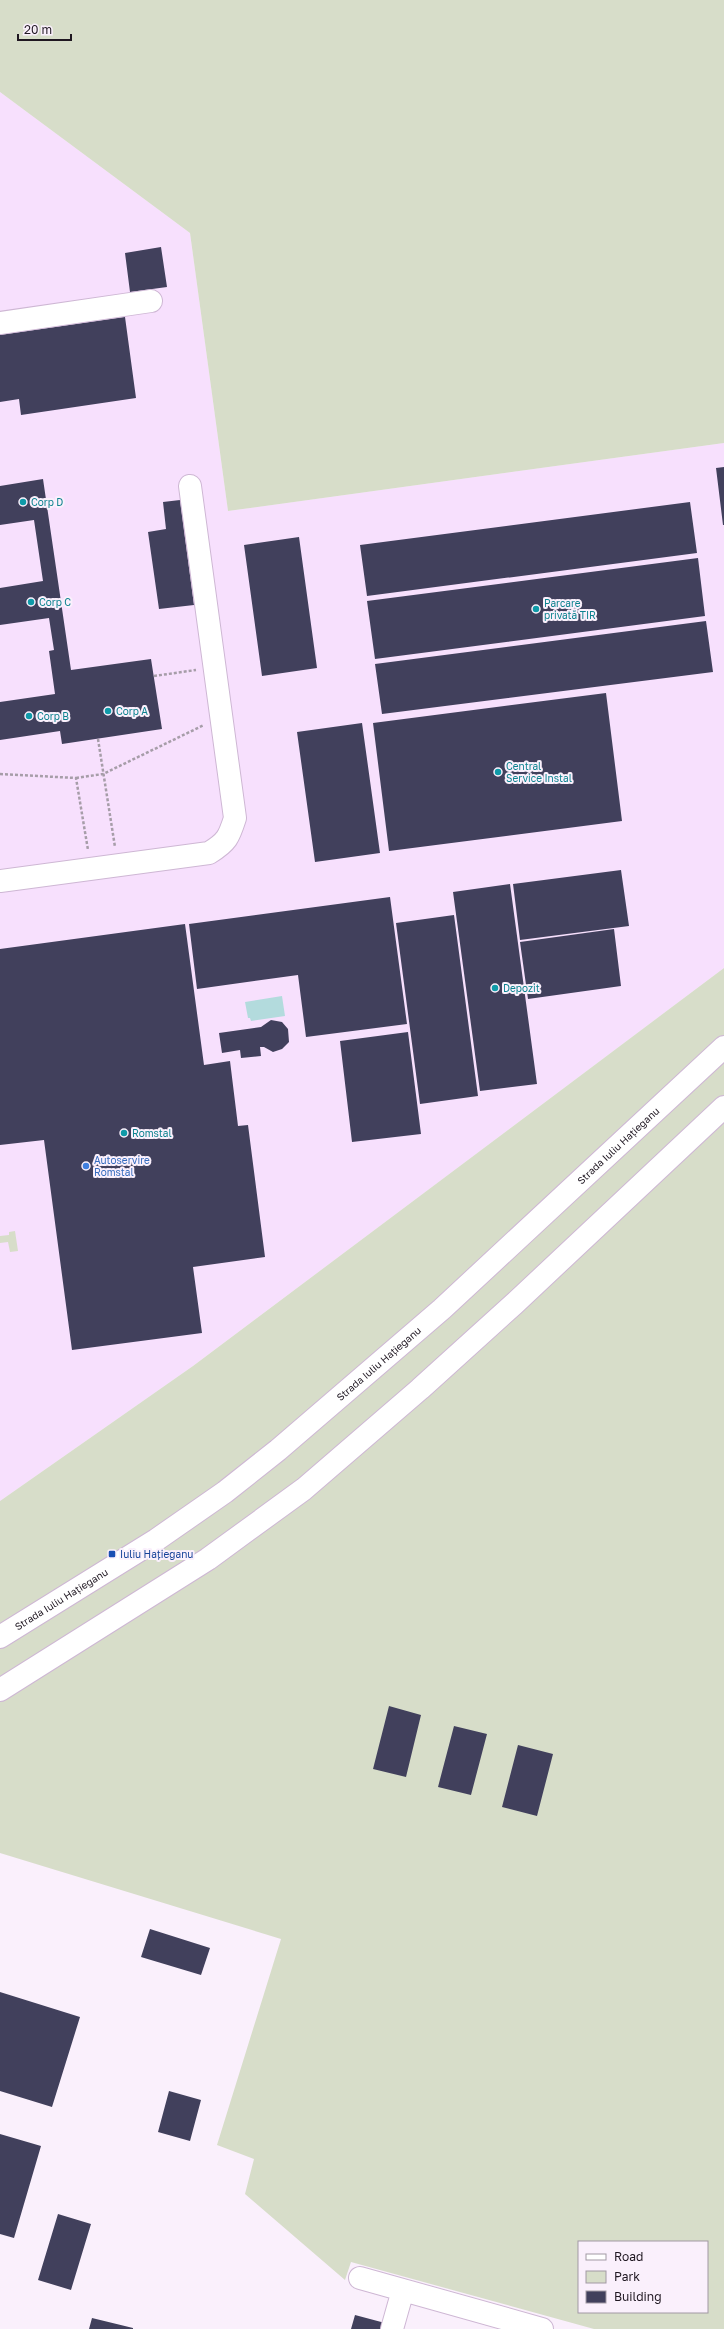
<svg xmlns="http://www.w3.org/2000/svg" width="724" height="2329" viewBox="0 0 724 2329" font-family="'Golos Text',sans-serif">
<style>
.built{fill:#f7e0fd}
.green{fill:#d7ddc9;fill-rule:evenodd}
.water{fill:#b3dbdd}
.building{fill:#41405c}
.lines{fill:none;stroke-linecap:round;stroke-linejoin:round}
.minor-casing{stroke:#ceb7d4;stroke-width:24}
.major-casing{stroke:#ceb7d4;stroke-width:24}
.path{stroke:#a69da8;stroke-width:2.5;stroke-dasharray:3 2;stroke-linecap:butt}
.minor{stroke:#fff;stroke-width:22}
.major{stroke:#fff;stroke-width:22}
.culture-dot{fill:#0f9aa8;stroke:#faf0fc;stroke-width:1.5}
.shop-dot{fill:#3f7fe0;stroke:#faf0fc;stroke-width:1.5}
.transit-dot{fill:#1a4fb4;stroke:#faf0fc;stroke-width:1.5}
.labels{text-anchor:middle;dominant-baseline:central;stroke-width:4;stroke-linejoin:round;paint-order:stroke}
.culture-label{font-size:10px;fill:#0d838f;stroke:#faf0fc;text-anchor:start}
.street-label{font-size:10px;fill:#1f1721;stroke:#faf0fc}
.shop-label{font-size:10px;fill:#366cbe;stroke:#faf0fc;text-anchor:start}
.transit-label{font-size:10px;fill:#164399;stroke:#faf0fc;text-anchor:start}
</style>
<rect width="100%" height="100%" fill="#faf0fc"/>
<path class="built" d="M0,92l190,141 38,278 496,-68v525l-531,398 -193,135z"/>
<path class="green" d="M0,0h724v443l-496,68 -38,-278 -190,-141z
M724,968v1361h-130l-243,-67 -6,18 -100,-86 9,-35 -37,-14 64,-206 -281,-86v-352l193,-135zM579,2242h128v70h-128z
M15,1231l3,20 -8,1 -2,-10 -8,1v-7l9,-1v-3z"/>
<path class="water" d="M282,996l3,20 -34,5 -1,-3h-2l-3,-16z"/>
<path class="building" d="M161,247l6,40 -37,5 -5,-39z
M125,317l11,81 -115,17 -2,-16 -19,3v-67z
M724,467v58h-1l-7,-57z
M43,479l28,191 80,-11 11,70 -100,15 -2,-13 -60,9v-38l55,-8 -6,-43 5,-1 -5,-32 -49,7v-37l43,-7 -9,-61 -34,5v-39z
M180,500l14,105 -35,4 -11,-77 18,-3 -3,-27z
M690,502l7,51 -330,43 -7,-51z
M299,537l18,131 -55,8 -18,-131z
M698,558l7,58 -330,43 -8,-58z
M706,621l7,51 -331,42 -7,-50z
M606,693l16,128 -233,30 -16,-128z
M362,723l18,130 -65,9 -18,-130z
M621,870l8,56 -109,14 -7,-56z
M510,884l27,200 -57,7 -27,-199z
M390,897l17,127 -101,13 -8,-62 -101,14 -8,-65z
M454,915l24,181 -58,8 -24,-181z
M185,924l19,141 26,-4 8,65 10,-1 17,132 -72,10 9,66 -130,17 -28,-210 -44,5v-196z
M614,929l7,57 -93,13 -8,-57z
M271,1020l11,2 6,7 1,13 -7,7 -9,3 -9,-5h-4l1,9 -20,2 -1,-8 -18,3 -3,-20 42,-6z
M408,1032l13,102 -69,8 -12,-101z
M389,1706l32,9 -15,62 -33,-8z
M454,1726l33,8 -16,61 -33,-8z
M518,1745l35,9 -16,62 -35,-9z
M150,1929l60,19 -9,27 -60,-18z
M0,1992l80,25 -28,90 -52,-16z
M169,2091l32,9 -11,41 -32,-9z
M0,2134l41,12 -27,92 -14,-4z
M58,2214l33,10 -20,66 -33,-10z
M355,2315l30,8 -1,6h-33z
M92,2318l41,10v1h-44z"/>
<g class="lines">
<g class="minor-casing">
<path id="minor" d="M0,323l151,-22
M0,881l209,-28c18,-11 20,-16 26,-35l-45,-332
M360,2278l182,51
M392,2329l11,-39"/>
</g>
<g class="major-casing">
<g id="major">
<path id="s1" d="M0,1637l156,-97 69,-48 53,-42 164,-141 282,-262"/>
<path d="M0,1690l208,-131 96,-70 116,-100 94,-85 210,-197"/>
</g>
</g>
<path class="path" d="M154,676l42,-6
M98,739l17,108
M0,774l76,4 12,72
M76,778l27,-4 101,-49"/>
<use href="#minor" class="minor"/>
<use href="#major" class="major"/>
</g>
<g class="culture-dot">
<circle cx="23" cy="502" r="4"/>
<circle cx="31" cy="602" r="4"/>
<circle cx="536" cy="609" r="4"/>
<circle cx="108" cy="711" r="4"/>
<circle cx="29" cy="716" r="4"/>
<circle cx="498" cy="772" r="4"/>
<circle cx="495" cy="988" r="4"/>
<circle cx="124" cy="1133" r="4"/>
</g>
<circle class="shop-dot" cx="86" cy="1166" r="4"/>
<rect class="transit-dot" x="108" y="1550" width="8" height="8" rx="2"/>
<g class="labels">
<g class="culture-label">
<text x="31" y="502">Corp D</text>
<text x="39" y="602">Corp C</text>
<text x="544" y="603">Parcare<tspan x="544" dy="12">privată TIR</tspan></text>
<text x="116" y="711">Corp A</text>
<text x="37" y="716">Corp B</text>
<text x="506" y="766">Central<tspan x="506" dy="12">Service Instal</tspan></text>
<text x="503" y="988">Depozit</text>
<text x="132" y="1133">Romstal</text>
</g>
<g class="street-label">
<text stroke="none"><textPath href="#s1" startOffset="792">Strada Iuliu Hațieganu</textPath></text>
<text stroke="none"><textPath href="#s1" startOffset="468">Strada Iuliu Hațieganu</textPath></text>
<text stroke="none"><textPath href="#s1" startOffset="72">Strada Iuliu Hațieganu</textPath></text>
</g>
<g class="shop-label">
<text x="94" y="1160">Autoservire<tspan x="94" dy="12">Romstal</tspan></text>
</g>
<g class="transit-label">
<text x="120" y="1554">Iuliu Hațieganu</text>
</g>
</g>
<rect x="578" y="2241" width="130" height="72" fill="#faf0fc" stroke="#a299a4"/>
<rect x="586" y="2254" width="20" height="6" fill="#ffffff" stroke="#a299a4"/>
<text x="614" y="2261" font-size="12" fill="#1f1721">Road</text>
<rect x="586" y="2271" width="20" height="12" fill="#d7ddc9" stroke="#a299a4"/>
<text x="614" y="2281" font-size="12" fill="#1f1721">Park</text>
<rect x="586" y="2291" width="20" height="12" fill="#41405c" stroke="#a299a4"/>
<text x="614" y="2301" font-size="12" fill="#1f1721">Building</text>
<path d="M18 34v6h53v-6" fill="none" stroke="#1f1721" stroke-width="2"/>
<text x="24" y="34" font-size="12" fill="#1f1721" stroke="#faf0fc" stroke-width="3" paint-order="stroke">20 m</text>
</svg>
